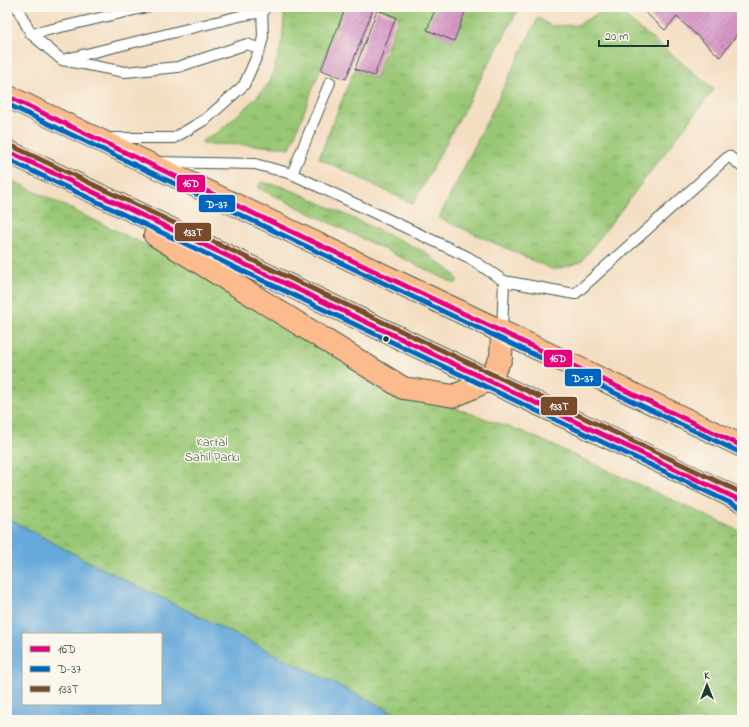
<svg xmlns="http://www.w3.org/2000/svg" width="749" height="727" viewBox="0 0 749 727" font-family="'Indie Flower',sans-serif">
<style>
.grass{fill:url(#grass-tufts);stroke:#5c8254}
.park{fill:url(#park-crowns);stroke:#5c8254}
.water{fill:#66a9da;stroke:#427387;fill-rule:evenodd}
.building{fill:url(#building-hatch)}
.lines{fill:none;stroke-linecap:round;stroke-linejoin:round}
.lane-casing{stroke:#3f5549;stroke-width:12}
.highway-casing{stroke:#3f5549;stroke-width:24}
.lane{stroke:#fff;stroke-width:10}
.highway{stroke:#fbbb8c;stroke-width:22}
.bus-1-casing{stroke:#fbf7ec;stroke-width:8}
.bus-2-casing{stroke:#fbf7ec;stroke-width:8}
.bus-3-casing{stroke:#fbf7ec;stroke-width:8}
.bus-1{stroke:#e5007d;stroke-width:5}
.bus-2{stroke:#0065bd;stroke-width:5}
.bus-3{stroke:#7a4b2a;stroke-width:5}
.bus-dot{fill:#1f3d34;stroke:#fbf7ec;stroke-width:1.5}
.labels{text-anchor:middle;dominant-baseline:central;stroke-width:3;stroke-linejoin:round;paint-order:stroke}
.park-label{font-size:13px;fill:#3e6044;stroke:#fbf7ec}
.line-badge{stroke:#fbf7ec;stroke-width:1.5}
.badge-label{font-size:11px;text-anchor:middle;font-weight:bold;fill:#fff}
</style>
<defs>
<pattern id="grass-tufts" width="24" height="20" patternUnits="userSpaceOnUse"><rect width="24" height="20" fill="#99c775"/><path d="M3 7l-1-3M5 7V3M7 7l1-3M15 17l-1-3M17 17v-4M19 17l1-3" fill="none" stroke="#7ca361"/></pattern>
<pattern id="park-crowns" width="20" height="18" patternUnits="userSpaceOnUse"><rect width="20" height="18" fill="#99c775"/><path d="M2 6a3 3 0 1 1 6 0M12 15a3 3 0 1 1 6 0" fill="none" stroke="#7ca361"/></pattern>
<pattern id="building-hatch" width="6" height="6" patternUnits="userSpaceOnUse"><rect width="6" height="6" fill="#d795c6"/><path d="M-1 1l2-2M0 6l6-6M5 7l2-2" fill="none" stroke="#ae7ba2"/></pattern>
</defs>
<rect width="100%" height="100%" fill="#fbf7ec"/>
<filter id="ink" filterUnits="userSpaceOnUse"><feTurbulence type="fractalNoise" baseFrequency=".025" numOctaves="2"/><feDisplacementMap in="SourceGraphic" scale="8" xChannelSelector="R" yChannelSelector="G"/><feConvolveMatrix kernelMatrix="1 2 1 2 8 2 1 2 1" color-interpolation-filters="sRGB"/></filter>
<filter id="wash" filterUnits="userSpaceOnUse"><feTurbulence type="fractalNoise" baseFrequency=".012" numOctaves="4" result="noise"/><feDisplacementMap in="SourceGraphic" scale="16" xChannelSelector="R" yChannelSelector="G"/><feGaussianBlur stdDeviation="0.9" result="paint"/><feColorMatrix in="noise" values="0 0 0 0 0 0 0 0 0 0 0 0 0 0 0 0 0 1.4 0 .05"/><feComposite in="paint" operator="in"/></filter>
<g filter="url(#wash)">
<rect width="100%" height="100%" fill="#f4dec2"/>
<path class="grass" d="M285,7h59l-54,141 -39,-3 -48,-1 -1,-3 5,-4 10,-4 32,-28 21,-23 12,-39z
M376,7h141l2,1 -106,196 -94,-46 35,-88 21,8 24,-62z
M605,7h8l101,82 -133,173 -27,8 -115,-52 99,-200 13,8 26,-1 18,-10z
M261,182l19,4 21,8 124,58 29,22 3,6 -1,4 -198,-96z"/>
<path class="park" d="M7,178l306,148 105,69 108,38 216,99v188h-334l-319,-158 -82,-44z"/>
<path class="water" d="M7,518l82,44 319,158h-401zM23,634h138v70h-138z"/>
<g id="blocks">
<path class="building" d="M346,7h28l-28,72 -25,-9z
M436,7h31l-13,34 -27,-11z
M639,7h103v21l-22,29 -43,-40 -12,13z
M377,10l19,7 -22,59 -19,-7z"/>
</g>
</g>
<g filter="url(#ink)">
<use href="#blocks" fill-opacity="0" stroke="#3f5549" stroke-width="1"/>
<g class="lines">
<g class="lane-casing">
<path id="lane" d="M17,7l14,27 31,26 63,12 53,-5 69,-23 13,5
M31,34l116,-27
M66,59l178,-44 19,-3
M108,138h66l32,-19 38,-34 16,-36 3,-12 -1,-30
M158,162l97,2 37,10 176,83 36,24 -2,51
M292,174l38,-92
M504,281l71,13 154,-138 13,11"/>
</g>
<g class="highway-casing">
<path id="highway" d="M7,96l735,350
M7,151l735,350
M155,235l248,153 51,8 35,-16 12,-22 1,-26"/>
</g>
<use href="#lane" class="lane"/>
<use href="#highway" class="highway"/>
<g class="bus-1-casing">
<path id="bus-1" d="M7,96l735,350
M7,151l735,350"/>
</g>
<g class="bus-2-casing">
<path id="bus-2" d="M7,104l732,348
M7,159l732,348"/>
</g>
<g class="bus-3-casing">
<path id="bus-3" d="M10,145l732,348"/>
</g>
<use href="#bus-1" class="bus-1"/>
<use href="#bus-2" class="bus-2"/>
<use href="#bus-3" class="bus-3"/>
</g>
</g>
<circle class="bus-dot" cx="386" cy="339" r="3.5"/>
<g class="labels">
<g class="park-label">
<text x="212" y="442">Kartal<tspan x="212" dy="15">Sahil Parkı</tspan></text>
</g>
</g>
<g class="line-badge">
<rect x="176" y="174" width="30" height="19" rx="4" fill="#e5007d"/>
<rect x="198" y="194" width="38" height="19" rx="4" fill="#0065bd"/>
<rect x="174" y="222" width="38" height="20" rx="4" fill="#7a4b2a"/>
<rect x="543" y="349" width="30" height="19" rx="4" fill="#e5007d"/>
<rect x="564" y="368" width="38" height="19" rx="4" fill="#0065bd"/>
<rect x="540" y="396" width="38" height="20" rx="4" fill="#7a4b2a"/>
</g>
<g class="badge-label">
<text x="191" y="187">16D</text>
<text x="217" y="208">D-37</text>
<text x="193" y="236">133T</text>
<text x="558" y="362">16D</text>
<text x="583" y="382">D-37</text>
<text x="559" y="410">133T</text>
</g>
<rect width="749" height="727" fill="none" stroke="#fbf7ec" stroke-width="24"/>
<rect x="22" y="633" width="140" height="72" fill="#fbf7ec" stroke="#a3ada2"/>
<rect x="30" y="646" width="20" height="6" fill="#e5007d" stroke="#a3ada2"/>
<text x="58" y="653" font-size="12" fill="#1f3d34">16D</text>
<rect x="30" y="666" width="20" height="6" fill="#0065bd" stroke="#a3ada2"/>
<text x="58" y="673" font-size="12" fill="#1f3d34">D-37</text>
<rect x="30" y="686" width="20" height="6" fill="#7a4b2a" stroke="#a3ada2"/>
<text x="58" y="693" font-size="12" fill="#1f3d34">133T</text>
<g transform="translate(707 685)" stroke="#fbf7ec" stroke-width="3" paint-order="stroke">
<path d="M0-3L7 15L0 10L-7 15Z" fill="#1f3d34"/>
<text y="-6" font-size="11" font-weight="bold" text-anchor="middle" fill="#1f3d34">K</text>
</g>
<path d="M599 40v6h69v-6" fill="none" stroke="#1f3d34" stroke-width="2"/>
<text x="605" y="40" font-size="12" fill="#1f3d34" stroke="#fbf7ec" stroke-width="3" paint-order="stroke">20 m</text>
</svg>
